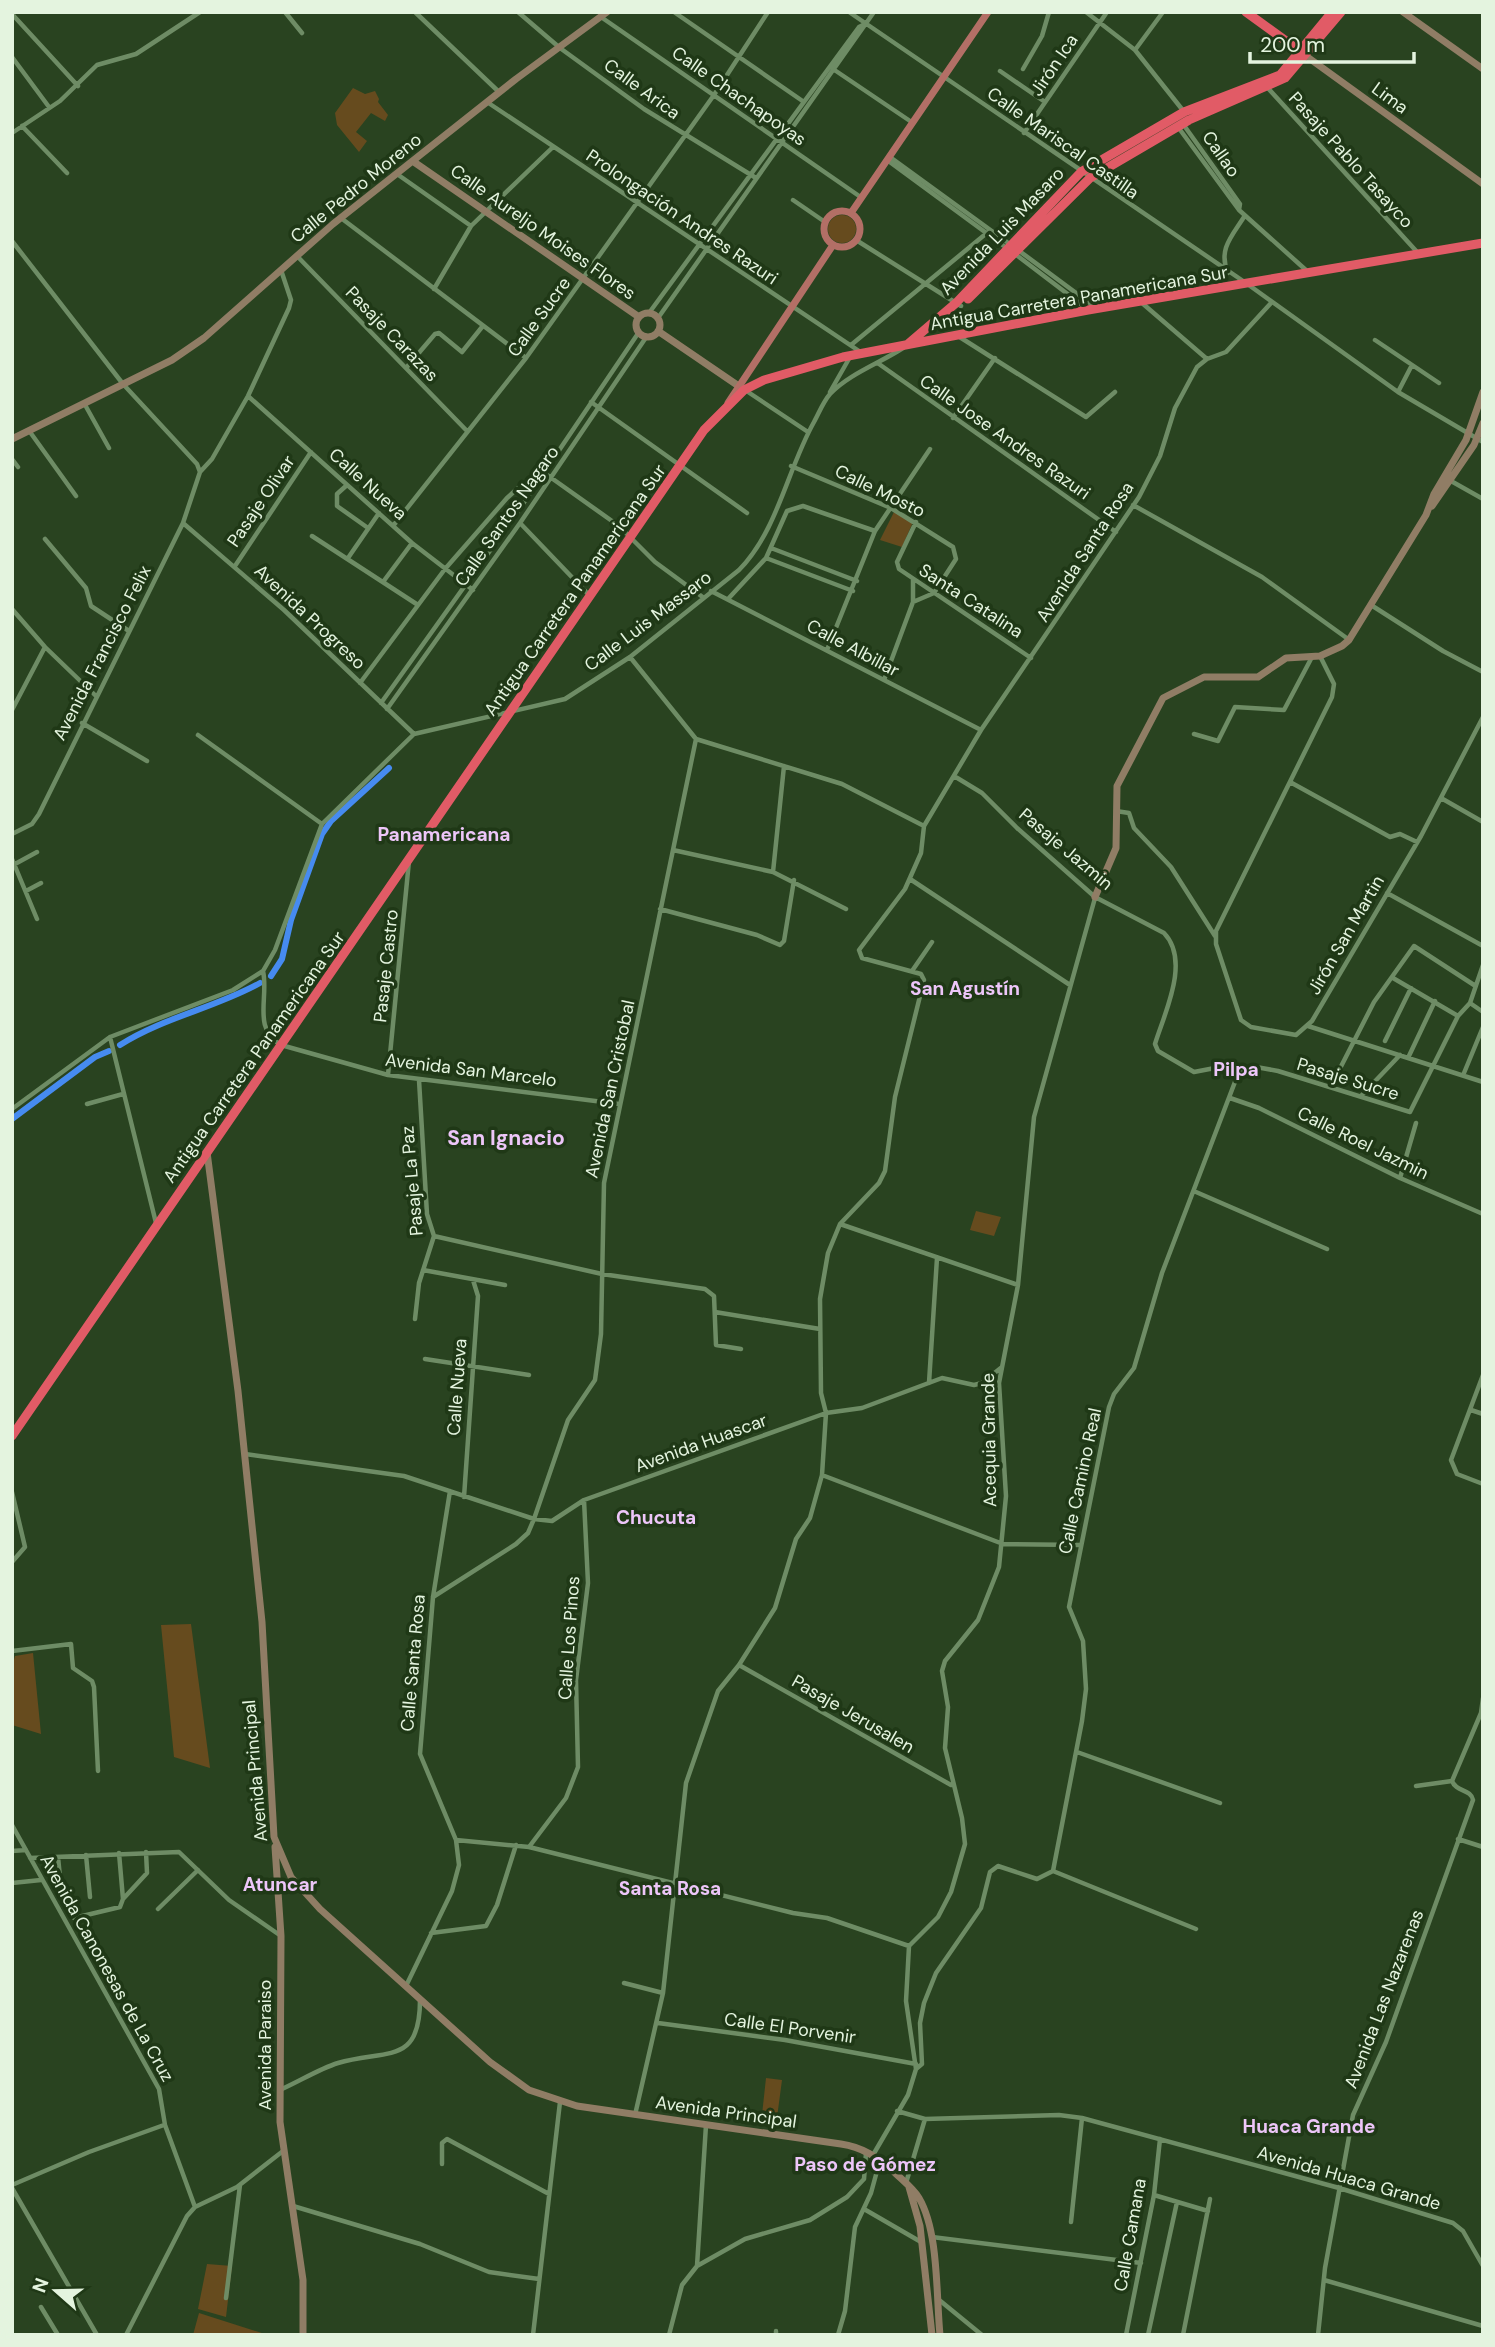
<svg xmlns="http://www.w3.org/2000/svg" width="1495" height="2347" viewBox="0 0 1495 2347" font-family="'DM Sans',sans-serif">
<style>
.green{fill:#664b1e}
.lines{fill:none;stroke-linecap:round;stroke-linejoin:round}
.canal{stroke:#468bf0;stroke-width:6}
.street{stroke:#6e8c65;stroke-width:4.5}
.secondary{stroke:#907d65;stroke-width:7}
.primary{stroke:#b36f66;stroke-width:7}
.highway{stroke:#e15b66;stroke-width:9}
.labels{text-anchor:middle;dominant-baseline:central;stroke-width:7;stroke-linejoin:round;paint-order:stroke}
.street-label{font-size:18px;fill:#e4f4df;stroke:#1f3816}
.neighbourhood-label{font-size:19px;font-weight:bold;fill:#edc6f9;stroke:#1f3816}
.quarter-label{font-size:21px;font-weight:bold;fill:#edc6f9;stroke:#1f3816}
</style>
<rect width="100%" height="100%" fill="#294320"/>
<path class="green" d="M353,88l12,6 10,-3 4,8 -1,3 10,13 -3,6 -14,-8 -15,19 11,9 -8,11 -22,-27 -2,-12z
M828 229a14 14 0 1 1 28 0a14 14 0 1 1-28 0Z
M894,512l19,10 -11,25 -22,-7z
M976,1211l25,6 -7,19 -24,-6z
M191,1624l19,144 -36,-11 -13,-132z
M33,1653l8,81 -29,-9v-58l3,-11z
M766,2078l16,2 -6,45 -15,-1z
M207,2264l25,2 -6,51 -28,-8z
M199,2313l69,22h-75z"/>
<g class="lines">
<path class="canal" d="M271,976l11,-17 9,-39 31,-86 9,-13 58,-53
M120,1045c44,-28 95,-37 140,-62
M12,1119l83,-62 14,-6"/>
<path class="street" d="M285,12l17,21
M415,12l84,80
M518,12l42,36 84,61 112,69
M674,12l130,90
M849,12l397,271 152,109 85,50
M1086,12l49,38 50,63
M12,14l66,72
M601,17l261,181
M1135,50l28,-38
M12,57l37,50
M833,69l80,54
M1023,69l19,-33 7,-24
M1000,71l45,31
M1266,86l152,167
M487,102l375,251
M22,126l45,47
M1178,127l61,83 1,-6 -57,-80
M12,133l48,-32 37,-36 39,-11 64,-42
M1024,133l83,-121
M890,157l121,88
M887,160l121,89
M397,174l74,52
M793,200l32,22
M1239,210l68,61
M341,218l185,140
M856,240l105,66
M12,241l111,143 74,80 3,8
M1018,250l77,57
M1015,254l71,54
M297,256l170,175
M1228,273c-10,-23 3,-36 16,-56
M434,289l37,-63 82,-79
M1142,303l65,56
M649,313l210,-286 6,-3
M658,318l216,-306
M958,336l128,81 29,-25
M1375,340l64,43
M851,345l137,-113
M879,364l237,168
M406,368l29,-34 4,-1 23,19 20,-25
M745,390l63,42
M830,392l20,-35
M1398,392l14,-27
M248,396l164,147 61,47
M591,402l156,111
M84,403l25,45
M953,418l42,-60
M30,432l46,64
M12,459l6,8
M791,466l100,42 62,39 3,12 -22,34 -21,9
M200,472l12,-13 36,-63 41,-88 2,-8 -10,-30
M543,472l76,54 36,36 49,36
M1451,481l32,18
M347,485l-10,9v12l31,22
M1133,505l129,72 86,62
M916,522l-19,40 2,7 132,89
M183,523l101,87 130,124
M520,523l70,73
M393,526l133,-168 188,-263 54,-83
M312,536l106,69
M45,539l41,49 5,18 38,25
M771,548l86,33
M348,558l31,-45
M766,558l87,33
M235,566l76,-114
M383,582l29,-39
M711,591l270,139
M728,599l38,-41 21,-47 16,-5 72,25
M1371,605l72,46 40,21
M12,609l33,38 51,49
M827,650l48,-119 55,-82
M1320,656l14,28 -2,13 -116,234v13l25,76 10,7 45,8 16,-14 109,-185 62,-119
M630,657l66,82 146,45 82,42
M884,680l29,-78v-22
M360,683l85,-114 62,-71 11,-10 14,1
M381,703l133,-186 125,-185
M387,709l133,-186 127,-187
M12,710l33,-63
M82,723l65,38
M1194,734l24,7 17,-34 49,3 28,-53
M198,735l124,89
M954,776l28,17 35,35 78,69 69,36c27,28 0,81 -9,111l3,7 36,21 26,-5 18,7
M1290,782l100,55 10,-3 17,8
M1441,798l42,24
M1116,811l13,2 5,15 37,39 44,69
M12,834l20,-10 7,-10 144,-291 17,-51
M673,850l100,22 73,37
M12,859l25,60
M15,864l22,-12
M773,872l11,-106
M910,879l160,106
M26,891l15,-8
M1387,893l96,53
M660,909l97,26 23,10 4,-4 10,-61
M263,971c6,26 -11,58 18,74l107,30 231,29
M912,971l20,-29
M1393,978l65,38
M1470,1003l13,-38
M1470,1003l13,9
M1308,1026l175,56
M110,1037l46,186
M1385,1041l26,-53
M1408,1058l27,-57
M1464,1073l19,-46
M1238,1074l18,-7 22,4 132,41 48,-96 12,-13
M388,1075l21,-214
M1331,1086l43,-84 40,-56 60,39
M1361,1096l39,-41
M1230,1098l29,10 141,70 83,36
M87,1104l36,-10
M12,1109l98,-72 123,-47 30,-19 12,-21 47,-126 92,-90 151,-35 65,-42 109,-87c39,-40 48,-100 75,-148 5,-9 9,-20 16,-28 19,-20 50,-31 73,-46
M1400,1178l16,-55
M1196,1192l131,57
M840,1224l178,61
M434,1236l168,38 103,15 9,7 2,49 25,4
M423,1270l82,15
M715,1312l105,17
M415,1319l4,-36 15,-47 -7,-22 -8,-134
M425,1359l104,16
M1483,1375l-32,85 6,14 26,10
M929,1383l8,-125
M1471,1410l12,4
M245,1454l159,22 130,43 34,-99 27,-40 6,-46 3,-151 92,-444
M822,1475l181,69 78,1
M12,1492l13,55 -13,15
M464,1497l14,-201 -5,-16
M433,1597l83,-53 12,-11 6,-14 18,2 32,-21 242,-87 36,-5 80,-30 32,7 8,-2 20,-16
M12,1651l59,-7 2,24 19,13 2,6 4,84
M739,1665l212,120
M1077,1752l143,51
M1416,1786l36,-5
M12,1825l147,264 6,36 30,82
M1458,1839l25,8
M456,1840l73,7 264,66 34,5 82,28
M529,1847l37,-49 12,-31 -2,-87 12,-97 -4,-83
M12,1851l14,-1
M86,1855l4,42
M58,1857l4,40
M30,1858l149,-6 50,48 52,36
M1053,1871l29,-150 4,-32 -3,-48 -14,-34 40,-200 5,-13 20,-26 28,-95 76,-199
M1053,1871l143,58
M12,1883l29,-3
M123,1899l24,-26 -1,-21
M158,1909l40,-39
M74,1918l46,-11 3,-8 -4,-46
M431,1933l55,-7 11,-21 19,-60
M624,1983l39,10
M406,1986l46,-95 7,-26 -3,-25 -36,-86 13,-157 17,-106
M658,2023l127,17 131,24
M916,2069l6,-5 -2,-41 4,-20 12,-30 45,-65 9,-36 8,-6 39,13 16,-8
M282,2089c18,-8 37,-20 56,-26 48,-14 82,3 82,-63
M897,2111l28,8 134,-4 23,3 257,70 114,35 10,8 20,35
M635,2115l28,-122 23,-210 32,-92 21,-26 36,-57 21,-69 14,-21 12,-43 4,-62 -5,-20 -1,-94 8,-46 12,-29 39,-41 6,-12 10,-74 29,-117 -3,-6 -59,-16 -3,-8 46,-61 16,-36 3,-27 57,-96 158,-233 21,-41 15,-48 22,-41 10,-8 19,-7 45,-49
M873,2155l35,-60 8,-26 -10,-68 3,-55 29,-29 13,-25 14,-48 -3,-26 -17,-70 3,-41 -6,-36 3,-10 33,-41 21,-53 7,-71 -7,-113 19,-98 16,-168 61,-219
M442,2164v-21l5,-4 102,55
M906,2183l19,-64
M12,2185l77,-33 75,-27
M12,2188l85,147
M1154,2195l54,16
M293,2206l127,38 69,28 50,7
M864,2209l57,33
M1071,2222l11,-104
M932,2237l209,26
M697,2266l9,-141
M1324,2280l159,46
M226,2298l14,-113
M938,2299l44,36
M41,2307l17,28
M126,2335l61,-119 8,-9 42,-20 46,-36
M533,2335l27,-233
M669,2335l13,-50 15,-19 48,-27 65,-19 37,-23 17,-18 2,-26
M776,2335v-4
M838,2335l7,-24 10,-84 16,-34 9,-33
M1126,2335l28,-140 6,-56
M1148,2335l29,-133
M1183,2335l27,-136
M1318,2335l7,-67 28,-153 33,-73 87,-242c-2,-11 -17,-8 -21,-19l29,-68 2,-15"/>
<path class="secondary" d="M1403,12l80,57
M1306,56l177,128
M414,162l225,155
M636 325a12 12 0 1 1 24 0a12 12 0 1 1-24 0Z
M658,331l85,58
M12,439l160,-79 32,-22 129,-114 183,-145 91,-67
M1432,506l42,-61 9,-22
M1095,897l21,-49 1,-62 46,-88 41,-21h54l28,-19 34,-2 22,-10 7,-6 77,-125 8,-21 32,-54 17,-48
M207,1152l31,239 24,231 12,215 17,40 29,32 170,153 39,28 48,16 264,38c21,3 36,13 52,27 8,8 20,17 26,27 20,34 17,97 21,137
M275,1847l6,89 -1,186 23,158v55
M909,2187l11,39 12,109"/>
<path class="primary" d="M824 229a18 18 0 1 1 36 0a18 18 0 1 1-36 0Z
M851,213l137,-201
M728,403l105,-158"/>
<path class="highway" d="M1246,12l58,42
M968,299l122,-121 99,-58 96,-42 56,-66
M908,344l48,-41 125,-131 103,-60 96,-37 52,-63
M12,1436l692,-1006 40,-40 20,-10 79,-23 245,-47 395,-67"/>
</g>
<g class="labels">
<g class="street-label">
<text transform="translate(1054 65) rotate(-56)">Jirón Ica</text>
<text transform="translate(642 89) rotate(36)">Calle Arica</text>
<text transform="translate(739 96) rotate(35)">Calle Chachapoyas</text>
<text transform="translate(1390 98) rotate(36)">Lima</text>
<text transform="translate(1063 143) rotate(35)">Calle Mariscal Castilla</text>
<text transform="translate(1221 154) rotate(55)">Callao</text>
<text transform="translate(1351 160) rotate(48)">Pasaje Pablo Tasayco</text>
<text transform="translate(356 188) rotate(-39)">Calle Pedro Moreno</text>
<text transform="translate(682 217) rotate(34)">Prolongación Andres Razuri</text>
<text transform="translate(1002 231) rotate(-46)">Avenida Luis Masaro</text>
<text transform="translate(543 232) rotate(35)">Calle Aureljo Moises Flores</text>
<text transform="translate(1079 298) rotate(-10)">Antigua Carretera Panamericana Sur</text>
<text transform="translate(539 317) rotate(-54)">Calle Sucre</text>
<text transform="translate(392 334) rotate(46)">Pasaje Carazas</text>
<text transform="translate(1005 437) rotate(35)">Calle Jose Andres Razuri</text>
<text transform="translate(368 484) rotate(42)">Calle Nueva</text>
<text transform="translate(880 491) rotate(26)">Calle Mosto</text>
<text transform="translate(261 501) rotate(-56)">Pasaje Olivar</text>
<text transform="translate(507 516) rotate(-55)">Calle Santos Nagaro</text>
<text transform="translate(1085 552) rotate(-57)">Avenida Santa Rosa</text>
<text transform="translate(575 590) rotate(-55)">Antigua Carretera Panamericana Sur</text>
<text transform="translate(971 601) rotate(33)">Santa Catalina</text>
<text transform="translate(310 617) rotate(43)">Avenida Progreso</text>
<text transform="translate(648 621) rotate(-37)">Calle Luis Massaro</text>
<text transform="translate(853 648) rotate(28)">Calle Albillar</text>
<text transform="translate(102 653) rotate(-63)">Avenida Francisco Felix</text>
<text transform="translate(1066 849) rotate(40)">Pasaje Jazmin</text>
<text transform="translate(1346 935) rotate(-60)">Jirón San Martin</text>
<text transform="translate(386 966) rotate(-84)">Pasaje Castro</text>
<text transform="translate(254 1057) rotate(-55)">Antigua Carretera Panamericana Sur</text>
<text transform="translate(471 1070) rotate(7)">Avenida San Marcelo</text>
<text transform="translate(1348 1079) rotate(17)">Pasaje Sucre</text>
<text transform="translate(610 1089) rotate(-78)">Avenida San Cristobal</text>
<text transform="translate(1363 1143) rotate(26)">Calle Roel Jazmin</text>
<text transform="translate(412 1181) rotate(-95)">Pasaje La Paz</text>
<text transform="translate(457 1387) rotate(-86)">Calle Nueva</text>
<text transform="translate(989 1440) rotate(-91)">Acequia Grande</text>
<text transform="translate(701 1443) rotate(-20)">Avenida Huascar</text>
<text transform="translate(1080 1481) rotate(-78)">Calle Camino Real</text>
<text transform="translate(569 1638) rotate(-86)">Calle Los Pinos</text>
<text transform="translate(413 1663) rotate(-85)">Calle Santa Rosa</text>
<text transform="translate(853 1714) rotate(30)">Pasaje Jerusalen</text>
<text transform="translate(255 1771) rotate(-95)">Avenida Principal</text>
<text transform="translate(107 1968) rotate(61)">Avenida Canonesas de La Cruz</text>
<text transform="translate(1384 1999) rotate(-69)">Avenida Las Nazarenas</text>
<text transform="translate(790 2028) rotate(8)">Calle El Porvenir</text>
<text transform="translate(265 2045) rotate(-90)">Avenida Paraiso</text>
<text transform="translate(726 2112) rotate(8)">Avenida Principal</text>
<text transform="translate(1349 2178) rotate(16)">Avenida Huaca Grande</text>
<text transform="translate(1130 2235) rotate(-80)">Calle Camana</text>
</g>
<g class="neighbourhood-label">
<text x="444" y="834">Panamericana</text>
<text x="965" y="988">San Agustín</text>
<text x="1236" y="1069">Pilpa</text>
<text x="656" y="1517">Chucuta</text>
<text x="280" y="1884">Atuncar</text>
<text x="670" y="1888">Santa Rosa</text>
<text x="1309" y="2126">Huaca Grande</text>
<text x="865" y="2164">Paso de Gómez</text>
</g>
<g class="quarter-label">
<text x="506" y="1138">San Ignacio</text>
</g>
</g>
<rect width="1495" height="2347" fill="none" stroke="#e4f4df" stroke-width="28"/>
<g transform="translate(56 2291) rotate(290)" stroke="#1f3816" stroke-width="5" paint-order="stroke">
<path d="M0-5L12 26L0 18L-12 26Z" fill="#e4f4df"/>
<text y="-10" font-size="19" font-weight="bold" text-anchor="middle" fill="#e4f4df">N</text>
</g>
<path d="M1250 52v10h164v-10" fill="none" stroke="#e4f4df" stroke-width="3.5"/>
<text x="1260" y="52" font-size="21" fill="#e4f4df" stroke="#1f3816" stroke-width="5" paint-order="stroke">200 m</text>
</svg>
